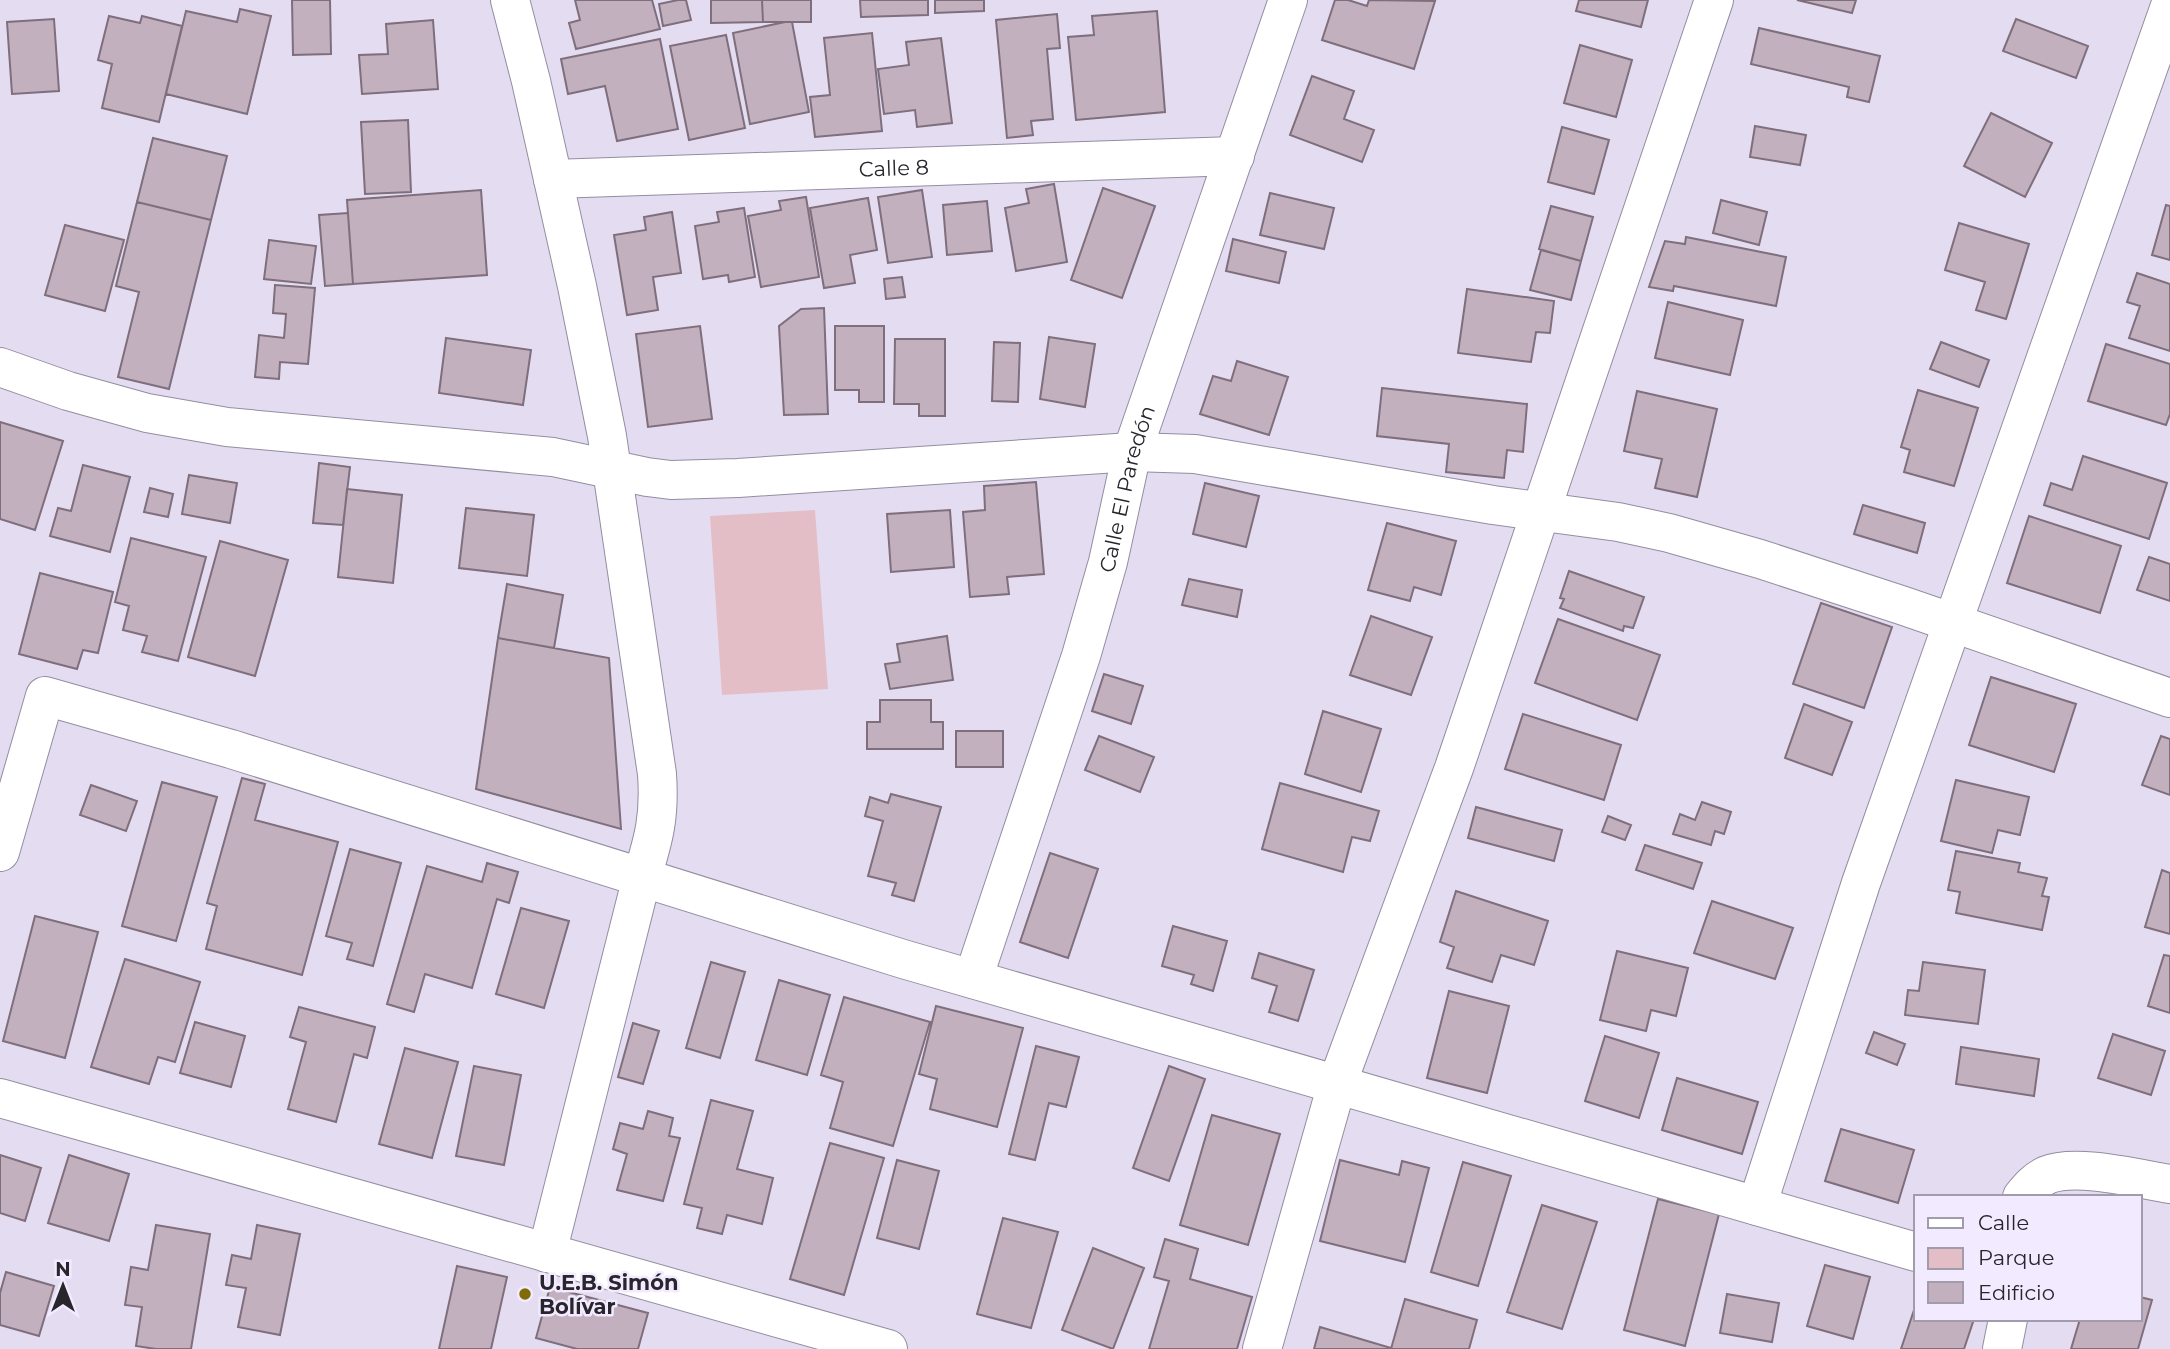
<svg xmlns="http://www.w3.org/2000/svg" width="2170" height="1349" viewBox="0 0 2170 1349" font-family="Montserrat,sans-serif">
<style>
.green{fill:#e4bec6}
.building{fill:#c2b0be;stroke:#7f6e7c;stroke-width:2}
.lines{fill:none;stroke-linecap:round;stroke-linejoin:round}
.minor-casing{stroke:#948da1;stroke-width:40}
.minor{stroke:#fff;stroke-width:38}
.poi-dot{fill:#7f6c07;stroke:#f2eaff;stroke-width:2.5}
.labels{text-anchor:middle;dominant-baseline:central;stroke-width:5;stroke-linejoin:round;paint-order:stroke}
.street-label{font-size:21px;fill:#28252d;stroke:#f2eaff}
.poi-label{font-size:21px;font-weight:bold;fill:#28252d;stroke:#f2eaff;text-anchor:start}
</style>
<rect width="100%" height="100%" fill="#e4ddf2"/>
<path class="green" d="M815,510l13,179 -106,6 -12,-179z"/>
<path class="building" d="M292,0h38l1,54 -38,1z
M575,0h77l8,29 -84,20 -7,-26 11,-3z
M678,0h8l5,20 -28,6 -4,-22z
M711,0h51l1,22 -52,1z
M762,0h49v22h-48z
M860,0h68v15l-67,2z
M935,0h49v11l-49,2z
M1335,0h13l19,6 2,-6 66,1 -21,68 -92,-29z
M1579,0h69l-7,27 -65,-16z
M1797,0h59l-4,13z
M240,9l31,7 -24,98 -81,-20 20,-83 51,11z
M1157,11l8,101 -89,8 -8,-83 26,-2 -2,-19z
M1057,14l3,34 -13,1 6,70 -22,2 2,14 -26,3 -11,-118z
M109,16l31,7 2,-7 40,10 -23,96 -57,-14 10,-44 -14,-4z
M54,19l5,72 -47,3 -5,-72z
M2016,19l72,27 -12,32 -73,-27z
M433,20l5,69 -76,5 -3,-39 29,-1 -2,-30z
M785,22h7l17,90 -59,12 -17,-91z
M1759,28l121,28 -11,46 -22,-5 2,-10 -98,-23z
M872,33l10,98 -67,6 -5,-40 20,-2 -6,-57z
M726,35l19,93 -56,12 -19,-94z
M941,38l11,85 -35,4 -2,-17 -31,4 -6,-45 31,-4 -3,-23z
M660,39l18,90 -61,12 -12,-55 -37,8 -7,-35z
M1580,45l52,15 -16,57 -52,-14z
M1312,76l42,15 -10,28 30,11 -12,32 -72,-27z
M1991,113l61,30 -27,54 -61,-31z
M408,120l3,72 -46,2 -4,-72z
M1755,126l51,9 -6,30 -50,-8z
M1562,127l47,13 -15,54 -46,-12z
M153,138l74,18 -16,64 -74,-18z
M1054,184l13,78 -51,9 -11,-63 24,-5 -3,-14z
M1103,188l52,18 -33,92 -51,-18z
M481,190l6,85 -134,9 -6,-84z
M922,190l10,67 -44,6 -10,-66z
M1270,193l64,15 -10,41 -64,-14z
M806,197l13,80 -58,10 -13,-71 33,-6 -2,-9z
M868,198l9,52 -27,5 5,28 -31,5 -14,-80z
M1721,200l46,12 -8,33 -46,-12z
M987,201l5,50 -45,4 -4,-50z
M137,202l74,18 -42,169 -51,-12 21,-85 -23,-6z
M2166,205l4,1v54l-18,-5z
M1551,206l42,11 -12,44 -42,-12z
M744,208l11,69 -26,5 -1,-7 -25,4 -8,-53 24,-4 -2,-10z
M672,212l9,61 -28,4 5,33 -31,5 -13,-80 32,-5 -2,-13z
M348,213l5,71 -28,2 -6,-71z
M1959,223l70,21 -23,75 -30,-9 9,-28 -40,-12z
M65,225l59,15 -19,71 -60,-16z
M1686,237l100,20 -10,49 -102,-20 -1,5 -24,-4 16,-46 20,3z
M1233,239l53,13 -7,31 -53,-12z
M269,240l47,6 -5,38 -47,-5z
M1541,250l40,11 -10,39 -41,-10z
M2137,273l33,11v67l-41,-13 11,-32 -13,-4z
M902,277l3,20 -19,2 -2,-20z
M275,285l40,3 -7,76 -28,-2 -1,17 -24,-2 4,-42 25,3 2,-24 -13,-1z
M1467,289l87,12 -4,32 -14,-1 -5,30 -73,-9z
M1668,302l75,18 -13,55 -75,-17z
M824,308l4,106 -44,1 -5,-89 22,-17z
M700,326l12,93 -64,8 -12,-93z
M835,326h49v76h-25v-12h-24z
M1049,337l46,7 -10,63 -45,-8z
M446,338l85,12 -8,55 -84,-12z
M895,339h50v77h-26v-12h-25z
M994,342l26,1 -2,59 -26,-1z
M1941,342l48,18 -10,27 -49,-18z
M2106,344l64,20v50l-4,11 -78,-24z
M1237,361l51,16 -19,58 -69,-21 13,-38 18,5z
M1382,388l145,16 -4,48 -16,-2 -3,28 -58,-6 3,-28 -72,-8z
M1918,390l60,18 -24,78 -50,-14 6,-22 -9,-3z
M1637,391l80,18 -20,88 -42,-9 7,-29 -38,-8z
M0,422l63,19 -28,89 -35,-11z
M2083,456l84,27 -18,56 -105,-34 7,-22 21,7z
M319,463l31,4 -7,58 -30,-2z
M83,465l47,12 -20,75 -60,-16 8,-28 13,3z
M189,475l48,8 -7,40 -48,-9z
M1036,482l8,92 -37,3 2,17 -39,3 -7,-85 22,-2 -1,-24z
M1205,483l54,13 -13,51 -53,-13z
M150,488l23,6 -5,23 -24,-5z
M347,489l55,6 -9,88 -55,-6z
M1863,505l62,18 -8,30 -63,-19z
M466,508l68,7 -7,61 -68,-8z
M950,510l4,57 -63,5 -4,-58z
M2029,516l92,30 -21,67 -93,-30z
M1387,523l69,18 -15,54 -27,-8 -4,14 -42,-11z
M131,538l75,19 -28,104 -36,-9 5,-16 -24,-6 6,-24 -14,-4z
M220,541l68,19 -33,116 -67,-19z
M2149,557l21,7v37l-33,-11z
M1569,571l75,26 -11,31 -9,-2 -1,5 -63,-23 4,-9 -4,-1z
M40,573l73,19 -15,61 -15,-3 -6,19 -58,-15z
M1189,579l53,11 -5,27 -55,-12z
M507,584l56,11 -9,53 -56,-10z
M1821,603l71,24 -28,81 -71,-24z
M1371,616l61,21 -21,58 -61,-20z
M1558,619l102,36 -23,65 -102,-37z
M947,636l6,44 -63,9 -5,-25 15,-2 -3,-18z
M498,638l111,20 12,171 -145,-40z
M1104,674l39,12 -12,38 -39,-13z
M1991,677l85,27 -22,68 -85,-27z
M880,700h51v22h12v27h-76v-27h13z
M1804,704l48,18 -20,53 -47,-17z
M1323,711l58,18 -20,63 -56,-18z
M1523,714l98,31 -17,55 -99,-31z
M956,731h47v36h-47z
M1099,736l55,21 -14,35 -55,-22z
M2161,736l9,3v56l-28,-10z
M242,778l23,6 -10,36 83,22 -36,133 -96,-26 11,-43 -10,-3z
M1956,780l73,17 -9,38 -22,-5 -6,23 -51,-12z
M162,782l55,15 -41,144 -54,-15z
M1280,783l99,28 -9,30 -18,-4 -9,35 -81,-23z
M91,785l46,16 -11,30 -46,-16z
M891,794l50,13 -27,94 -22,-6 4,-12 -28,-7 15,-55 -18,-5 5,-19 18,6z
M1702,802l29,10 -7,22 -9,-3 -4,14 -38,-11 7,-20 15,6z
M1476,807l86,23 -8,31 -86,-23z
M1608,816l23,9 -6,15 -23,-8z
M1645,845l57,18 -9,26 -57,-19z
M350,849l51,14 -28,103 -26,-7 5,-16 -26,-7z
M1956,851l64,12 -2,9 29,6 -5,18 7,1 -7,33 -86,-17 4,-21 -12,-2z
M1050,853l48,16 -30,89 -48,-16z
M487,863l31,9 -9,31 -12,-4 -25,89 -47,-14 -11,38 -27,-8 40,-138 55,16z
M2162,870l8,3v61l-25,-7z
M1456,891l92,30 -14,44 -33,-10 -9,27 -45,-14 7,-21 -14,-5z
M1712,901l81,27 -18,51 -81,-26z
M521,908l48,13 -25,87 -48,-14z
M35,916l63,16 -33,126 -62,-17z
M1173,926l54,15 -14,50 -22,-7 3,-9 -32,-9z
M1617,951l71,17 -12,48 -25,-6 -5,21 -46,-11z
M1259,953l55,17 -16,51 -29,-9 8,-26 -25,-8z
M2164,955l6,1v57l-22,-7z
M125,959l75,23 -25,80 -17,-5 -9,27 -58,-17z
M711,962l34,10 -25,86 -34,-10z
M1923,962l62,8 -7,54 -73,-9 3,-25 11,1z
M779,980l51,15 -23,80 -51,-15z
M1449,991l60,15 -22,87 -60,-15z
M844,997l86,25 -37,124 -63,-18 13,-46 -22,-7z
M936,1006l87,22 -26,99 -67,-18 7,-30 -18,-5z
M299,1007l76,20 -8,31 -13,-4 -18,68 -48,-13 18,-67 -16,-5z
M195,1022l50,14 -14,51 -51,-14z
M633,1023l26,8 -16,53 -25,-7z
M1874,1032l31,12 -8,21 -31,-12z
M2113,1034l52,17 -14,44 -53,-17z
M1605,1036l54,17 -20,65 -54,-17z
M1036,1046l43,11 -13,50 -17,-4 -14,57 -26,-6z
M1961,1047l78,12 -5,37 -78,-12z
M405,1048l53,14 -26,96 -53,-14z
M474,1066l47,9 -17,90 -48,-9z
M1169,1066l36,13 -36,102 -36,-13z
M1677,1078l81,24 -16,52 -80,-24z
M711,1100l42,11 -16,58 36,9 -11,46 -35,-9 -5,19 -25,-6 5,-20 -18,-4z
M648,1111l25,7 -4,18 11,2 -17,63 -46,-11 10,-36 -14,-5 7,-26 23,6z
M1212,1115l68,19 -32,111 -68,-20z
M1841,1129l73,21 -16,53 -73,-22z
M830,1143l54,15 -40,137 -54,-16z
M0,1155l41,13 -16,53 -25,-8z
M69,1155l60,19 -20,67 -61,-18z
M897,1160l42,11 -20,78 -42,-11z
M1340,1160l59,15 3,-14 27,7 -24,94 -85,-21z
M1463,1162l48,14 -33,110 -47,-14z
M1658,1199l61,15 -34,132 -61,-16z
M1542,1205l55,17 -35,107 -55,-17z
M1003,1218l55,14 -27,96 -54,-14z
M156,1225l54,9 -19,115h-35l-20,-3 6,-39 -17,-2 6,-38 17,3z
M257,1225l43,9 -20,101 -42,-8 8,-39 -20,-3 6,-30 19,4z
M1165,1239l33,10 -8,30 62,18 -15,52h-88l20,-68 -15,-4z
M1093,1248l51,20 -31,81 -51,-19z
M1825,1265l45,12 -17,62 -46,-13z
M457,1266l50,11 -16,72h-52z
M6,1272l48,14 -15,50 -39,-11v-32z
M550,1287l98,26 -10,36h-61l-41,-11z
M1727,1294l52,9 -7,39 -52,-9z
M2140,1297l12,3 -14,49h-67l9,-30h60z
M1405,1299l72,21 -8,29h-78z
M1916,1304v15h58l-10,30h-63z
M1320,1327l71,21v1h-77z"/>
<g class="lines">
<g class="minor-casing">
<g id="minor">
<path d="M510,0l21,81 46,205 30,150 50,338c3,42 -3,64 -15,103l-95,376"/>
<path id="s1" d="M553,179l682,-23"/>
<path d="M0,367l68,24 79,22 80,14 326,30 94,20 24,3 67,-2 394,-26 63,2 298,51 125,17 51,11 91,26 144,47 266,92"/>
<path d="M0,852l45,-156 186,53 672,210 1013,293"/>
<path id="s2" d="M973,979l108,-323 27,-94 24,-110 156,-452"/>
<path d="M0,1098l888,251"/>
<path d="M2022,1197c7,-9 14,-17 25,-22 29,-12 92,4 123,9"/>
<path d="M1757,1206l104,-323 309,-877"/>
<path d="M1262,1349l75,-265 117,-316 260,-768"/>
<path d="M2002,1349l6,-30"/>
</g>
</g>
<use href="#minor" class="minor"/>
</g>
<circle class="poi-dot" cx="525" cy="1294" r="7"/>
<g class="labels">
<g class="street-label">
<text stroke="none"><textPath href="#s1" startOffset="341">Calle 8</textPath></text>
<text stroke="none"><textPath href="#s2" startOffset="514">Calle El Paredón</textPath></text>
</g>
<g class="poi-label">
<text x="539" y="1282">U.E.B. Simón<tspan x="539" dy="24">Bolívar</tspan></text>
</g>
</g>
<rect x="1914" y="1195" width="228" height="126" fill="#f2eaff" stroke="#a19bab" stroke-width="2"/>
<rect x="1928" y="1218" width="35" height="10" fill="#ffffff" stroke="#a19bab" stroke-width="2"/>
<text x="1978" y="1230" font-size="21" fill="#28252d">Calle</text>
<rect x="1928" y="1248" width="35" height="21" fill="#e4bec6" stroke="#a19bab" stroke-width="2"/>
<text x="1978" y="1265" font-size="21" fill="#28252d">Parque</text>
<rect x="1928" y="1282" width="35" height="21" fill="#c2b0be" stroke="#a19bab" stroke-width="2"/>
<text x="1978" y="1300" font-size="21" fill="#28252d">Edificio</text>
<g transform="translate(63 1286)" stroke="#f2eaff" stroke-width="5" paint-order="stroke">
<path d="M0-5L12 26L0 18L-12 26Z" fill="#28252d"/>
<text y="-10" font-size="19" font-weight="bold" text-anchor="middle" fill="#28252d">N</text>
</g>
</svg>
